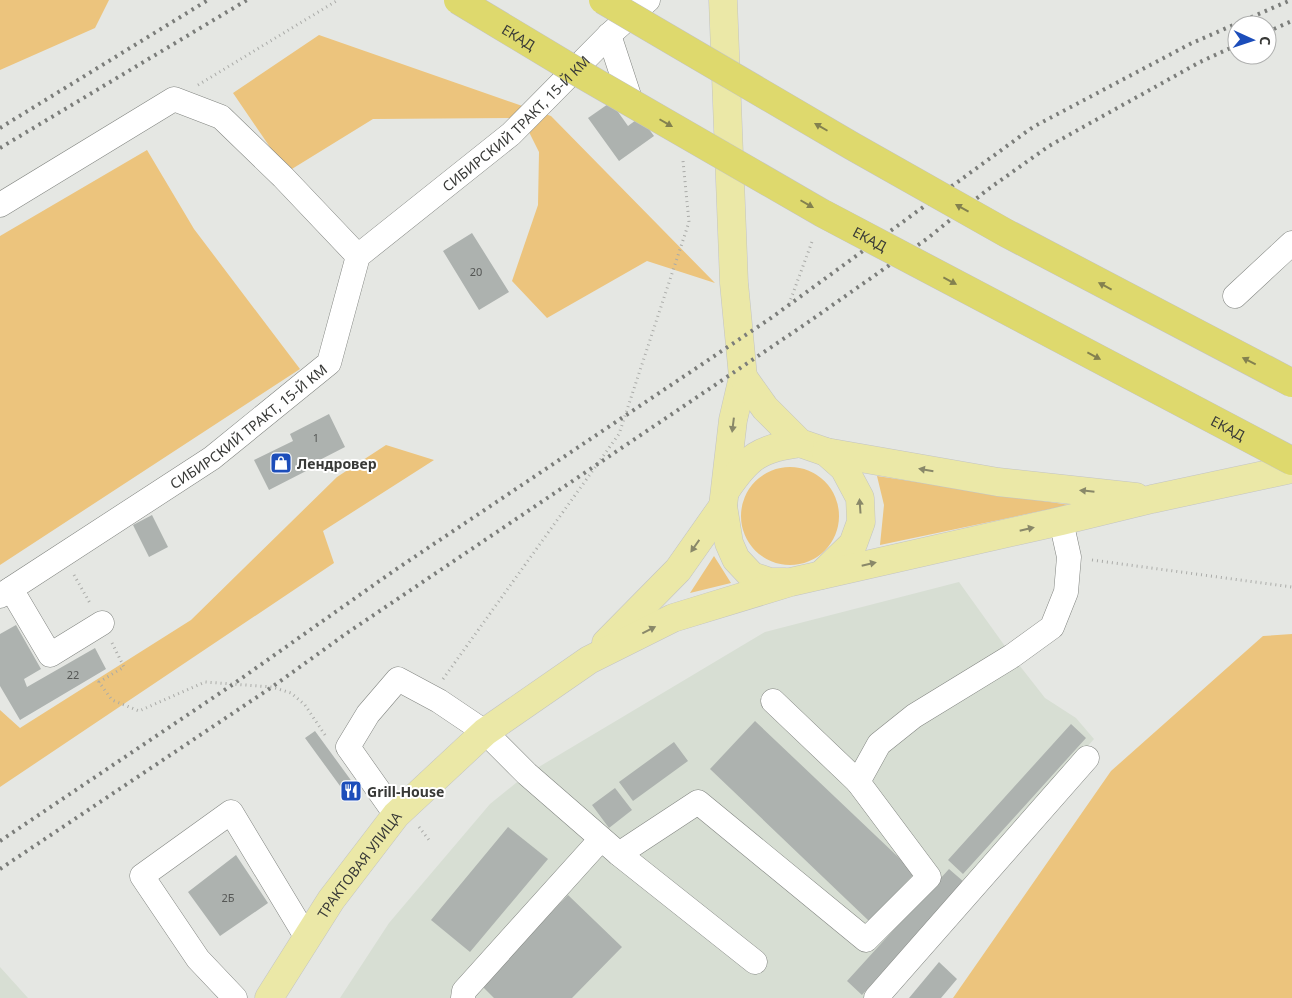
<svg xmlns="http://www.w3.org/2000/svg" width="1292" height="998" viewBox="0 0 1292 998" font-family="'Noto Sans',sans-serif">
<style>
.built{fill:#d7ded3}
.green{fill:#ecc47d}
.building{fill:#adb2af}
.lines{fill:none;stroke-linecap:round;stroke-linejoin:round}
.minor-casing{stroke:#828581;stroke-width:25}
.major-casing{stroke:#c3c4c3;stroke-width:29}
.path{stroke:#aaaba8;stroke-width:3;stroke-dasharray:1 4;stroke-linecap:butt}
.minor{stroke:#fff;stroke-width:24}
.major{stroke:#ebe8a7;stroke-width:28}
.rail{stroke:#7b7d7a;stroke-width:4;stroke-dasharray:2.5 5;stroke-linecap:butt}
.highway-bridge-casing{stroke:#c3c4c3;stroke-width:29;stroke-linecap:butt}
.highway-bridge{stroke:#ded96d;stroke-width:28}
.oneway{fill:#83814f}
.oneway2{fill:#898869}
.labels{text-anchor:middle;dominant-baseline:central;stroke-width:4;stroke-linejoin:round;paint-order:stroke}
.number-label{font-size:11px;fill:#555755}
.street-label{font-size:14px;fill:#383937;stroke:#fff}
.poi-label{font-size:14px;font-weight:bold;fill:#383937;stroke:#fff;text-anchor:start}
</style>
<rect width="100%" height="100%" fill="#e5e7e3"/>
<path class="built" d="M959,582l53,74 33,42 31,20 18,21 -226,259h-528l49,-75 101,-119 37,-30 238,-142z
M0,967l28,31h-28z"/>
<path class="green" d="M0,0h109l-14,28 -95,42z
M319,35l232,81 164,167 -68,-22 -100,57 -35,-37 26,-76 1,-53 -17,-34 -149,1 -86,53 -54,-79z
M147,150l47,79 106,140 -300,196v-329z
M386,445l48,15 -111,71 11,32 -334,224v-77l20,18 171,-108 146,-143z
M741 516a49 49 0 1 1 98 0a49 49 0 1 1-98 0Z
M877,476l193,29 -190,40 4,-40z
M714,556l17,27 -41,10z
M1292,634v364h-339l158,-227 152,-135z"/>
<path class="building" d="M611,102l17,24 12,-9 14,19 -35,25 -31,-43z
M472,233l37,59 -30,18 -36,-59z
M329,414l16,33 -39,20 2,3 -39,20 -15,-30 39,-19 -3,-7z
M152,515l16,32 -19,10 -16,-32z
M16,625l25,44 -17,10 3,8 68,-39 11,21 -86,51 -20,-34v-52z
M755,721l160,152 -46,48 -159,-152z
M1071,724l15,14 -123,136 -15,-14z
M315,731l46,63 -10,7 -46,-63z
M674,742l14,19 -55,40 -14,-19z
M615,788l17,22 -23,18 -17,-23z
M508,827l40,32 -78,93 -39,-32z
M236,855l32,48 -48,33 -32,-44z
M949,869l15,13 -102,113 -15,-14z
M568,895l54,52 -50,51h-78l-13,-13z
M939,962l18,17 -16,19h-32z"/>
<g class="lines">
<g class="minor-casing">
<g id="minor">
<path d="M609,35l22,67"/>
<path d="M0,205l174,-106 47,18 62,60 75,79"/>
<path d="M1235,296l57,-53"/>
<path d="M11,589l39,66 52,-32"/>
<path id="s1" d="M0,596l212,-138 117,-95 29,-107 153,-122 98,-99 39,-35"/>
<path d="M773,701l85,81"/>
<path d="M396,815l-48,-68 20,-33 30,-35 41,22 46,31 42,42 92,80 79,-52 168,138 63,-63 -71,-95 21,-38 35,-28 98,-60 40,-29 14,-35 3,-35 -8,-36"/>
<path d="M619,854l136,108"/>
<path d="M235,998l-37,-39 -56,-83 89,-64 76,126"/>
<path d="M463,998l1,-7 137,-152"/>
<path d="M876,998l211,-240"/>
</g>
</g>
<g class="major-casing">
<g id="major">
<path d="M723,0l11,283 9,94 -10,43 -10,86 6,37 7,16 16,17 18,6h15"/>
<path d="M743,377l22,31 35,35 26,9 172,30 138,15"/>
<path d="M726,490c22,-33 34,-42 74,-47"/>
<path d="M821,575l32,-31 8,-22 -1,-24 -16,-30 -18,-16"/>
<path d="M606,643l72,-73 45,-64"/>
<path id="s2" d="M269,998l62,-98 65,-85 89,-83 104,-72 84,-42 118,-36 270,-61 91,-22 140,-30"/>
</g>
</g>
<path class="path" d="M198,85l140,-85
M789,304l24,-65
M1092,560l200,27
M74,575l17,30
M112,643l12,24 -25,15 13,18 27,11 66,-29 67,5 19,6 14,12 22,33
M443,679l176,-245 70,-212 -6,-61
M419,827l10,13"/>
<use href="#minor" class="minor"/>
<use href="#major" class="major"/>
<path class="rail" d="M1267,32l25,-11
M0,128l208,-128
M0,148l247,-148
M0,841l232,-156 163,-115 376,-252 262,-191 159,-84 99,-43
M0,869l272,-182 75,-54 460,-310 121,-85 59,-48 62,-44 151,-84 37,-17"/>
<g class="highway-bridge-casing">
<g id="highway-bridge">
<path id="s3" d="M458,0l118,71 246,142 470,248"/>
<path d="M603,0l249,146 154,87 286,150"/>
</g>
</g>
<use href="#highway-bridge" class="highway-bridge"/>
</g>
<defs><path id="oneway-solid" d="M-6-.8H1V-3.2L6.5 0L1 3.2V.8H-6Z" transform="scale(1.25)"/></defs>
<g class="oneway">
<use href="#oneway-solid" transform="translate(666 123) rotate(30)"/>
<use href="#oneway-solid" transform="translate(821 127) rotate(-150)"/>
<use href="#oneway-solid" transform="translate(807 204) rotate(30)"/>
<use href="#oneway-solid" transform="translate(962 208) rotate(-151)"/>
<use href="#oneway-solid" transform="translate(950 281) rotate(28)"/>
<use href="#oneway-solid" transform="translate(1105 286) rotate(-152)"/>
<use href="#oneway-solid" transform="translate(1094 356) rotate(28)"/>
<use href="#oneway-solid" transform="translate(1249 361) rotate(-153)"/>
</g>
<g class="oneway2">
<use href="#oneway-solid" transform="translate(733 425) rotate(97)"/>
<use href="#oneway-solid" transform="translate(926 470) rotate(-170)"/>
<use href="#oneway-solid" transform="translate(1087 491) rotate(-174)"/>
<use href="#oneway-solid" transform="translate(860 506) rotate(-94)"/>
<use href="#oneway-solid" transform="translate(1027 529) rotate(-13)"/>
<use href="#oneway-solid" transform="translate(695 546) rotate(125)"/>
<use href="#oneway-solid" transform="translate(869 564) rotate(-13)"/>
<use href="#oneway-solid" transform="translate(649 630) rotate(-27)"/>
</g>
<defs>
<g id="shop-square" transform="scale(1.125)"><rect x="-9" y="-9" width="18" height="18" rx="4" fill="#1c4dba" stroke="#fff"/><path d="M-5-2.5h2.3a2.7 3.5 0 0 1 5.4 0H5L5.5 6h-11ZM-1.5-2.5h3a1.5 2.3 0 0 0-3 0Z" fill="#fff"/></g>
<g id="restaurant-square" transform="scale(1.125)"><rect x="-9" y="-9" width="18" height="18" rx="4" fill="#1c4dba" stroke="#fff"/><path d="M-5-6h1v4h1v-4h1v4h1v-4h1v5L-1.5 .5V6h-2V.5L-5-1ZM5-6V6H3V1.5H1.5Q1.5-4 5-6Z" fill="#fff"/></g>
</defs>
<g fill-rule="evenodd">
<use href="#shop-square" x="281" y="463"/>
<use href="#restaurant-square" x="351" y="791"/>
</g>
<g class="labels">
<g class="number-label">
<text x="476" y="271">20</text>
<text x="316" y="437">1</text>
<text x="73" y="674">22</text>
<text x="228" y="897">2Б</text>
</g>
<g class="street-label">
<text stroke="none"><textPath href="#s3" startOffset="71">ЕКАД</textPath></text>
<text stroke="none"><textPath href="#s1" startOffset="721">СИБИРСКИЙ ТРАКТ, 15-Й КМ</textPath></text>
<text stroke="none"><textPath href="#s3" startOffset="476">ЕКАД</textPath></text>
<text stroke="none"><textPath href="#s1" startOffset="301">СИБИРСКИЙ ТРАКТ, 15-Й КМ</textPath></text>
<text stroke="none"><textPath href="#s3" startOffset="881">ЕКАД</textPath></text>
<text stroke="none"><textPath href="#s2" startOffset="161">ТРАКТОВАЯ УЛИЦА</textPath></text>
</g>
<g class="poi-label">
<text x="297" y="463">Лендровер</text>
<text x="367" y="791">Grill-House</text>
</g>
</g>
<g transform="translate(1252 40) rotate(93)"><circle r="24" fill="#ffffff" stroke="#afb0af"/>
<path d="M0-4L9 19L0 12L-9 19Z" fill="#1c4dba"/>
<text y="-8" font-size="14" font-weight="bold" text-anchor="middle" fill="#383937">С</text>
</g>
</svg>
